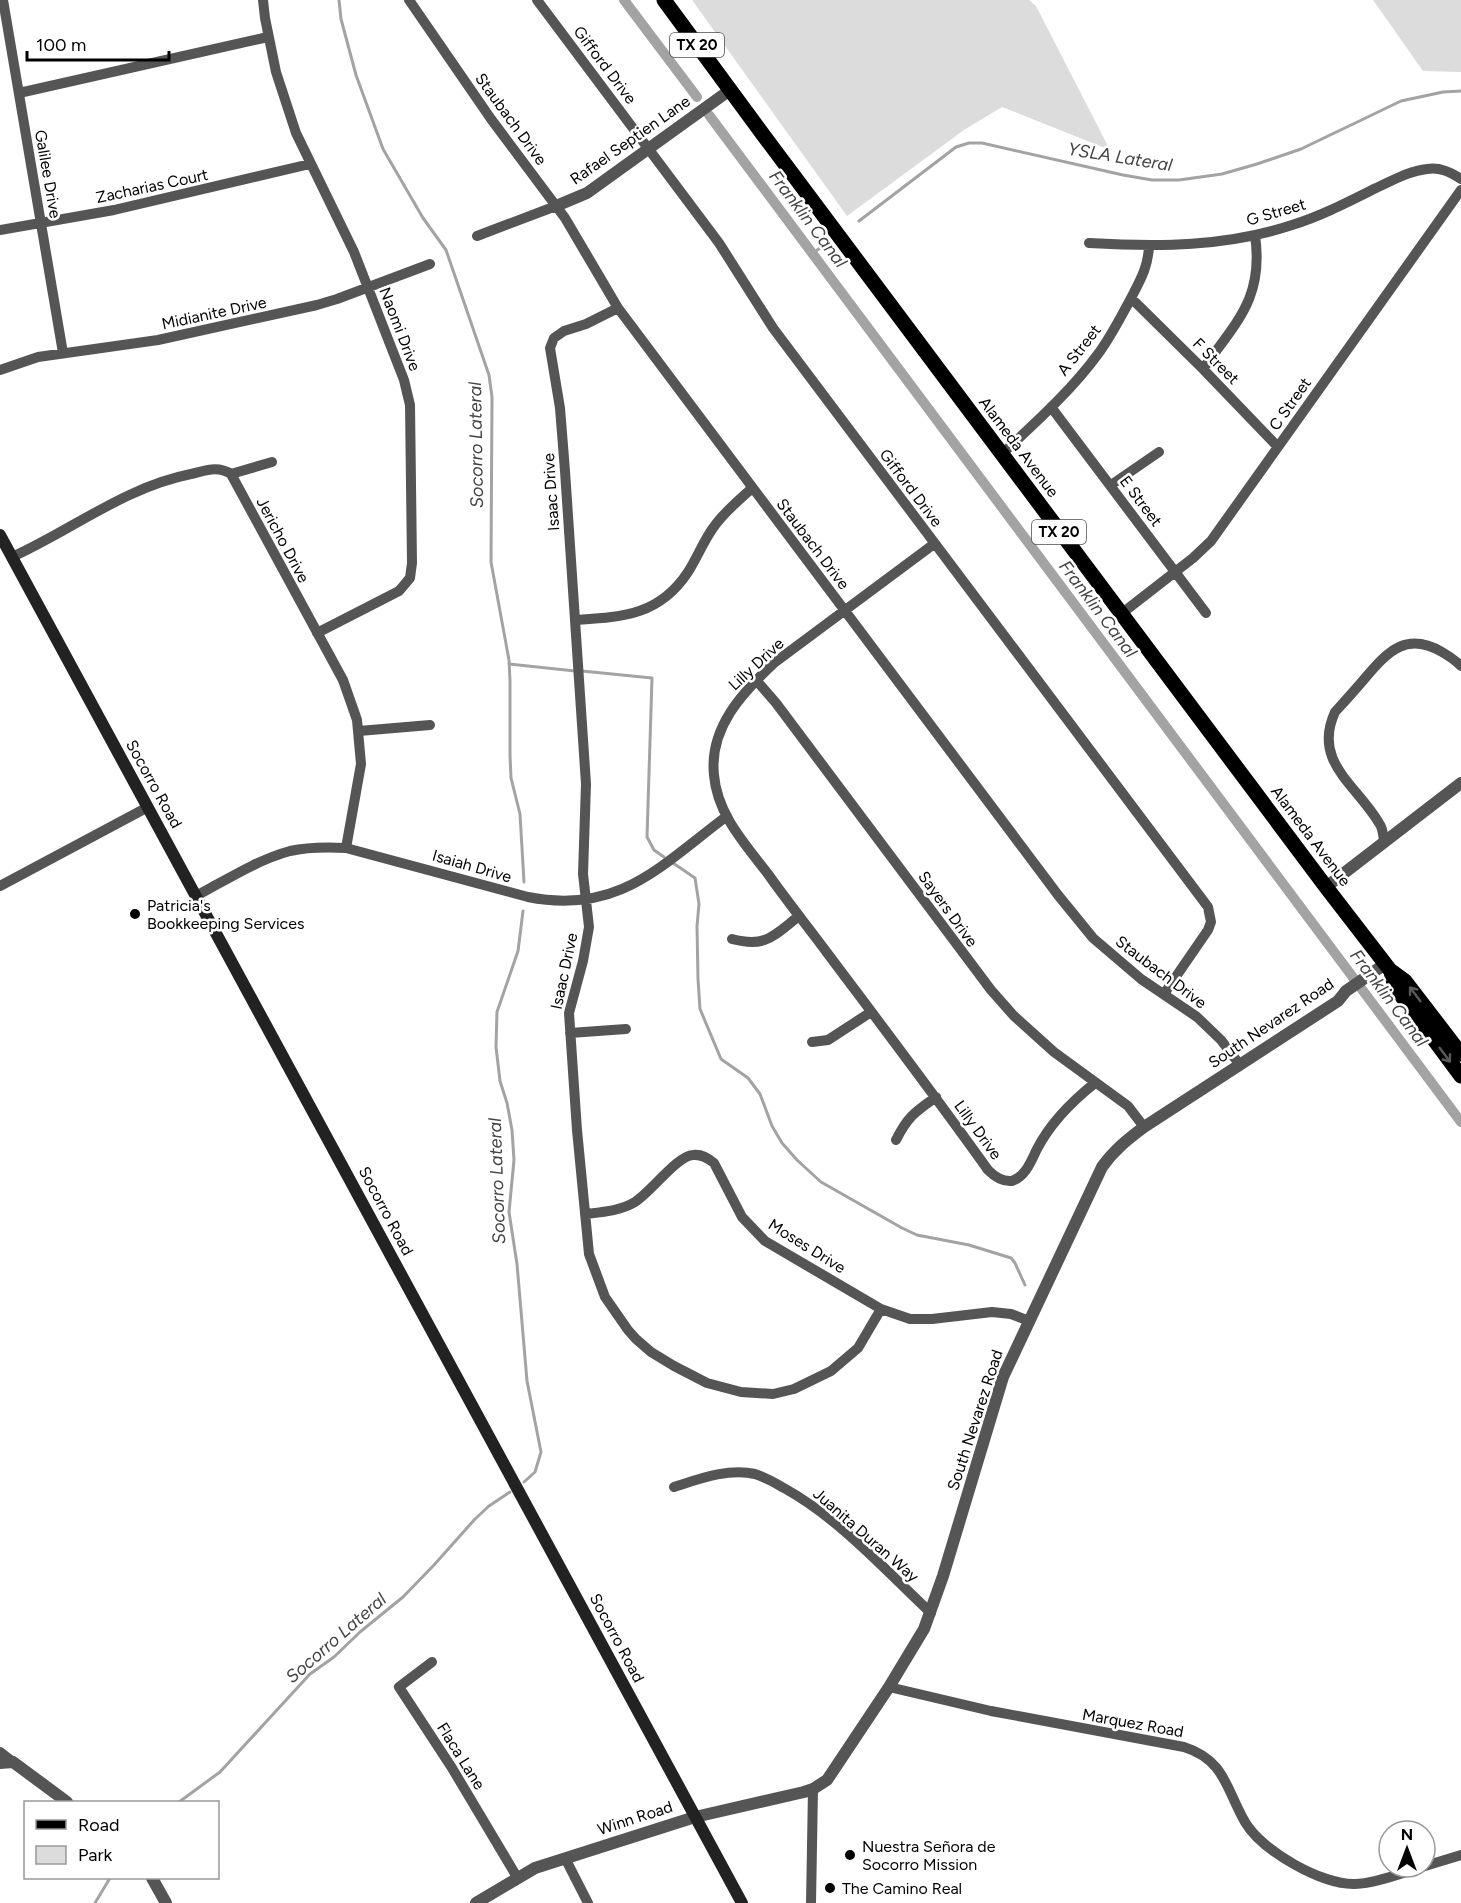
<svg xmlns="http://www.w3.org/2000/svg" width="1461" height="1903" viewBox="0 0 1461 1903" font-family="Figtree,sans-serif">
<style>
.green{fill:#dcdcdc}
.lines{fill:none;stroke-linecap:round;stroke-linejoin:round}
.stream{stroke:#a3a3a3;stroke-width:3}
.canal{stroke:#a3a3a3;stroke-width:10}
.minor{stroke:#555;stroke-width:10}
.tertiary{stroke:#555;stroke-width:12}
.secondary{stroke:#222;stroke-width:12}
.primary{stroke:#000;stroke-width:15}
.oneway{stroke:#595959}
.poi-dot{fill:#000;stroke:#fff;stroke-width:2}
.labels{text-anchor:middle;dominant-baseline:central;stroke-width:5;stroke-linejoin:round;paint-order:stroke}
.shield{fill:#fff;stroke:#4c4c4c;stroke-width:1.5}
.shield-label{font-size:15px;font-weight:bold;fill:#000}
.street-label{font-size:16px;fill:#000;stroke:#fff}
.poi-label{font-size:16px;fill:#000;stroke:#fff;text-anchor:start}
.water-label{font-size:18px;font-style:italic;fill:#444;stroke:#fff}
</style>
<rect width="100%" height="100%" fill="#fff"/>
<path class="green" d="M692,0h337l7,6 74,144 -108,-43 -38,23 -117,86z
M1373,0h88v72l-38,-1z"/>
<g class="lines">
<path class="stream" d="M339,0l2,19 15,56 27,74 40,69 23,32 43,125 3,22 -1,165 18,98 1,21v74l1,23 9,36 4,68
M859,221l97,-74 13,-4h13l141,32 29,5h27l43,-6 35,-10 44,-15 100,-48 42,-9 18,-1
M813,253l10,-7
M509,664l66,7
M582,671l70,7 -5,159 7,13 10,7
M673,863l22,15 4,26 -2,22 1,53 2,30 21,50 27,19 12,16 12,32 10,17 15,17 24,22 81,46 15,7 52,10 42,13 4,5 10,22
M523,911l-5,40 -21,61 -1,35 4,34 7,22 5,27 2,30 -5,52 8,52 10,117 14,71 -6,20 -11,10
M179,1802l41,-30 90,-98 24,-17 26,-25 43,-35 31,-32 41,-46 14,-13 21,-14
M95,1903l15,-25"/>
<path class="canal" d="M624,0l73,97
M709,115l752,1007"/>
<path class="minor" d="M3,0l60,353
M263,0l2,18 11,54 20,61 58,119 50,128 6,25 2,158 -2,15 -11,13 -82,42
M409,0l82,119 74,99 53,90 440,587 35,43 48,41 56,38 24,23 19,25
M537,0l182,243 54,85 435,579 3,15 -3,8 -44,64
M19,93l249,-56
M0,230l114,-20 196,-46
M477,236l79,-30
M1089,243c69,4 137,4 203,-18 29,-9 56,-23 84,-37 16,-7 32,-17 51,-19 13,-2 23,3 34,10
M1131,298l72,71 75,78
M618,308l-32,16 -22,7 -10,7 -4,10 10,60 5,63 21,313 -3,90 6,53 -6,34 -14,52 8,117 12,124 16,43 23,33 8,9 15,13 23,14 33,17 34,9 32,2 21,-5 37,-18 27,-23 23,-39
M1203,369c34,-48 61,-71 52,-134
M0,370l38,-13 120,-17 159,-35 20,-6 93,-35
M1051,407l155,206
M1002,454c33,-31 69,-63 96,-100 12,-16 21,-34 31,-52 10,-20 19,-33 20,-56
M231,474l41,-12
M1111,485l48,-33
M934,544l-160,119c-32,30 -65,65 -60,112 3,39 31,69 54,99 19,27 40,53 60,80 54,72 108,143 160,216 7,7 14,12 24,11 14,-5 19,-20 25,-32 14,-27 34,-47 58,-66
M12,557c60,-27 113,-70 179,-83 14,-3 26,-9 40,0l112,206 14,40 4,44 -15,84
M1121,614l72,-56 18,-17 250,-351
M575,620c47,-3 84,-4 113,-48 9,-14 15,-30 25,-44 10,-15 25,-27 38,-39
M756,680l20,23 215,287 23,26 40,36 74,54 16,21
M359,731l71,-6
M1384,841c-1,-6 -1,-13 -5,-18 -22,-38 -67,-61 -44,-111 10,-11 21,-23 31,-35 23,-27 41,-45 76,-25 7,4 13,8 19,14
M0,886l148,-79
M196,896c30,-16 61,-36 94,-45 18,-4 37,-4 56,-3l182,49c91,18 132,-31 199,-81
M732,939c34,9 41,-3 67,-23
M570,1033l56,-4
M812,1042l16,-2 43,-28
M896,1140c12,-24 19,-28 40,-43
M585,1214c18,-2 35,-3 50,-12 16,-10 42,-46 58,-47 9,-1 15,3 21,8l28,54 23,24 116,68 29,10h22l60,-7 19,2 18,7
M674,1487c25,-8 54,-19 81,-13 10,3 20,9 29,14 56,31 100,81 147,125
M432,1662l-33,25 53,81 65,109
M889,1687l102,24 193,36c41,13 42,42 61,75 17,29 77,63 110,62 22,-1 46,-11 67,-17
M0,1752l13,10
M565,1858l23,45
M1425,1866l36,-11
M811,1903l2,-114"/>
<path class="tertiary" d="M556,206l31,-13 143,-103
M1326,887l135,-104
M0,1763l13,-1 54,40
M152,1878l14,25
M476,1903l59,-35 160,-51 109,-25 9,-3 14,-9 62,-93 35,-58 19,-53 60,-199 99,-210c12,-17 26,-28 42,-40l194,-126 8,-10 39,-27"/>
<path class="secondary" d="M0,535l742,1368"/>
<path class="primary" d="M664,0l100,136 562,751 64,83 15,11 56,73
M1391,972l4,15 66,89"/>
</g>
<defs><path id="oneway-shaft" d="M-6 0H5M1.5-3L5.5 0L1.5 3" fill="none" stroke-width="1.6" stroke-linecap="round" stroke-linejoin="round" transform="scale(1.5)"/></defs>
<g class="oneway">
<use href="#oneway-shaft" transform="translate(1415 994) rotate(-127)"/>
<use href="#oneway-shaft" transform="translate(1445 1055) rotate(53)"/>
</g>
<g class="poi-dot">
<circle cx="135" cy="914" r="6"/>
<circle cx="850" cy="1855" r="6"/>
<circle cx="830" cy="1888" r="6"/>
</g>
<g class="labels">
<g class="shield">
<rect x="670" y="33" width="54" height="24" rx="4.5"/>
<rect x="1032" y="520" width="54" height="24" rx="4.5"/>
</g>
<g class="shield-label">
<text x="697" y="45">TX 20</text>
<text x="1059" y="532">TX 20</text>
</g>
<g class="street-label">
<text transform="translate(605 65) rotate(53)">Gifford Drive</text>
<text transform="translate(511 119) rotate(54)">Staubach Drive</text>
<text transform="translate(630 140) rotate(-35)">Rafael Septien Lane</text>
<text transform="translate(48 174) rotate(80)">Galilee Drive</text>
<text transform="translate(152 186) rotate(-12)">Zacharias Court</text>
<text transform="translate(1276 212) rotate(-16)">G Street</text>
<text transform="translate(214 313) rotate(-12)">Midianite Drive</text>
<text transform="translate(400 329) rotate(69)">Naomi Drive</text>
<text transform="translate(1079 350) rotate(-52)">A Street</text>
<text transform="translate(1216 361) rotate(45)">F Street</text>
<text transform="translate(1290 404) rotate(-55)">C Street</text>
<text transform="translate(1019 447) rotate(53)">Alameda Avenue</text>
<text transform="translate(911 488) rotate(53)">Gifford Drive</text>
<text transform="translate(551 492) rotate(-94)">Isaac Drive</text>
<text transform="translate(1141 501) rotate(53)">E Street</text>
<text transform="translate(283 540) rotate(62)">Jericho Drive</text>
<text transform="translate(813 544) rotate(53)">Staubach Drive</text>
<text transform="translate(756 664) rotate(-43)">Lilly Drive</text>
<text transform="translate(154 784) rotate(61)">Socorro Road</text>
<text transform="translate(1311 836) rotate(53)">Alameda Avenue</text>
<text transform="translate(472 866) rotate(16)">Isaiah Drive</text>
<text transform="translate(948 909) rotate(54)">Sayers Drive</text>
<text transform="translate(564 971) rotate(-78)">Isaac Drive</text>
<text transform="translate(1161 972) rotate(37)">Staubach Drive</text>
<text transform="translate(1271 1023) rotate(-34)">South Nevarez Road</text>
<text transform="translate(978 1130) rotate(54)">Lilly Drive</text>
<text transform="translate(386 1211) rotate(62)">Socorro Road</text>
<text transform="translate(807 1246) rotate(32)">Moses Drive</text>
<text transform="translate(975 1420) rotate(-72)">South Nevarez Road</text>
<text transform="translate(866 1535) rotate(41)">Juanita Duran Way</text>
<text transform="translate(617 1638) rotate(62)">Socorro Road</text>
<text transform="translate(1133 1723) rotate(10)">Marquez Road</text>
<text transform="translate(461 1756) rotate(58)">Flaca Lane</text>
<text transform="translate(635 1818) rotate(-18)">Winn Road</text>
</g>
<g class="poi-label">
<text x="147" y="905">Patricia's<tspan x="147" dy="18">Bookkeeping Services</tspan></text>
<text x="862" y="1846">Nuestra Señora de<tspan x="862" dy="18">Socorro Mission</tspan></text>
<text x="842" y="1888">The Camino Real</text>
</g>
<g class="water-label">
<text transform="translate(1120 157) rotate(9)">YSLA Lateral</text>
<text transform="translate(808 219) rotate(53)">Franklin Canal</text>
<text transform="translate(476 445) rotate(-91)">Socorro Lateral</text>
<text transform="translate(1098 609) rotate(53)">Franklin Canal</text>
<text transform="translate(1389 998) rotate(53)">Franklin Canal</text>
<text transform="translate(497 1181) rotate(-92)">Socorro Lateral</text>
<text transform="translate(336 1638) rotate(-41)">Socorro Lateral</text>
</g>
</g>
<rect x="24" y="1801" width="195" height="78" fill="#ffffff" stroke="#999999" stroke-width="1.5"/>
<rect x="36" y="1820" width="30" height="9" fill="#000000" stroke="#999999" stroke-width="1.5"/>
<text x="78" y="1831" font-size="18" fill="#000000">Road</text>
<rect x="36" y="1846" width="30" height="18" fill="#dcdcdc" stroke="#999999" stroke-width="1.5"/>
<text x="78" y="1861" font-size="18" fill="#000000">Park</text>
<g transform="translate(1407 1849)"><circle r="28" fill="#ffffff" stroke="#999999" stroke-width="1.5"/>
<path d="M0-4.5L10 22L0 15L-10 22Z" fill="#000000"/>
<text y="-9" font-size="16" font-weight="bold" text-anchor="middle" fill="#000000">N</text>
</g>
<path d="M27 51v9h142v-9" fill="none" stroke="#000000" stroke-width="3"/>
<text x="36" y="51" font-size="18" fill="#000000" stroke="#ffffff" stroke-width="4.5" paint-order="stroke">100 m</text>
</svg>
